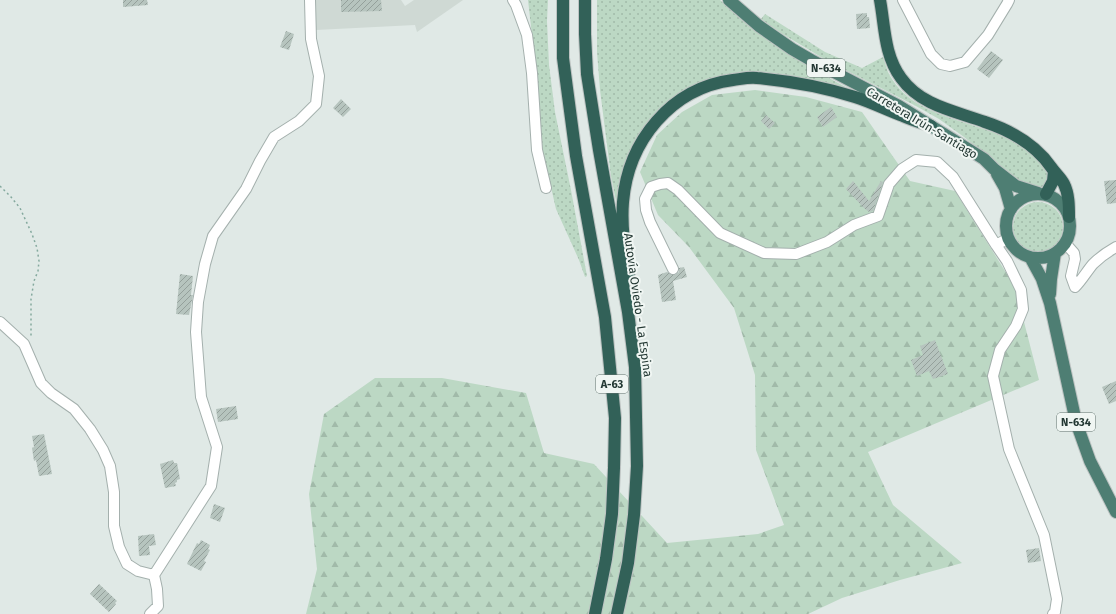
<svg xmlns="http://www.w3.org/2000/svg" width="1116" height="614" viewBox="0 0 1116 614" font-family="'Fira Sans',sans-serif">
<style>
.built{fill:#cfd9d4}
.grass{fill:url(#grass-dots)}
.forest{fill:url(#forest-firs)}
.building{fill:url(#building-hatch)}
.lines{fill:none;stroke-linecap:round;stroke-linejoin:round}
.minor-casing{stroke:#a4b0ad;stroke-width:12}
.trunk-casing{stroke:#bdc3c2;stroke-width:14}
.motorway-casing{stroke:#bdc3c2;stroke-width:14}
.path{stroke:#84a99e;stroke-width:1.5;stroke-dasharray:2 3;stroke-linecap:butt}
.minor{stroke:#fff;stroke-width:10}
.trunk{stroke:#4e7e73;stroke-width:12}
.motorway{stroke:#326158;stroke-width:12}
.labels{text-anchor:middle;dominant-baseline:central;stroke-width:4;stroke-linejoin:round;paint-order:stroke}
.shield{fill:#f0f6f3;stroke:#60716d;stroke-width:1}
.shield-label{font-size:11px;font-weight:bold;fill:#233833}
.street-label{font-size:12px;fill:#233833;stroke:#f0f6f3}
</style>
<defs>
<pattern id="grass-dots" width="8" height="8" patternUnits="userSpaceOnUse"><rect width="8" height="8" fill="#bcd8c4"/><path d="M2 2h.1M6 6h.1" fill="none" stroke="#a1baa9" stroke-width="1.8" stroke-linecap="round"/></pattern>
<pattern id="forest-firs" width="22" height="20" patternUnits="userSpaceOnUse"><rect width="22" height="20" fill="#bcd8c4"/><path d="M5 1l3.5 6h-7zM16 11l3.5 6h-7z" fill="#a1baa9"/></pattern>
<pattern id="building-hatch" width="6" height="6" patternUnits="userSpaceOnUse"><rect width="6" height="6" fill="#b6c4be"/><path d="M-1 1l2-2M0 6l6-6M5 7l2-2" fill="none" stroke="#94a09b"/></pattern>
</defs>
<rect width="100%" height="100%" fill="#e0e9e6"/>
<path class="built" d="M314,0h87l4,6 9,-6h49l-46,32 -2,-7 -99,5z"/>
<path class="grass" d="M528,0h20l-1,21 2,44 6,47 16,78 16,86 -2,1 -6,-17 -23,-51 -15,-65 -7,-91z
M597,0h123c42,41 86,66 137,93l-104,-20 -93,38 -43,89 -1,1 -5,-25 -11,-86 -3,-38z
M765,14l60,38 37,16 21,-11c2,5 3,10 5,15 27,54 102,45 143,82 7,7 15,14 18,24l-6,10 -11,-2 -11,-4 -19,-14 -38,-31 -25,-18 -23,-13 -90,-46 -45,-27 -20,-14z
M1013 227a25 25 0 1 1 50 0a25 25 0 1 1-50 0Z"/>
<path class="forest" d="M755,90l51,7 56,15 48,69 45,10 60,96 24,93 -171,72 25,53 69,58 -62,17 -58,18 -34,16h-502l11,-45 -8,-75 15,-80 51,-36h67l84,15 18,60 50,11 73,79 91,-9 26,-9 -28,-75 -1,-75 -21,-67 -45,-61 -31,-32 -18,-43 17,-37 25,-23 30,-17z"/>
<path class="building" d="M123,0h24l1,5 -25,2z
M341,0h40l1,11 -41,1z
M867,13v4h2l1,11 -13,1 -1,-15z
M286,31l8,3 -5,16 -9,-3z
M991,51l12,9 -14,18 -12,-9z
M341,99l10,10 -8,8 -10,-9z
M831,107l6,10 -14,10 -6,-10z
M766,115l9,8 -6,6 -8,-8z
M1116,180v23l-9,1 -3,-23z
M853,181l16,20 12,-20 2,1 -10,29 -4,1 -5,-4 -18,-19z
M684,267l3,10 -14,4 3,19 -14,2 -4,-27 9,-3 5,3h3l4,-3v-4z
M180,274l13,2 -2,19h2l-4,20 -13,-1z
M935,340l13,34 -15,5 -4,-8 -12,5 -6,-16 12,-5 -3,-9z
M1116,381v20l-7,3 -7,-17z
M236,406l2,13 -20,3 -2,-13z
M44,434l8,40 -13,2 -3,-16 -2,1 -2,-13 2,-1 -2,-11z
M173,460l1,3h3l3,16 -3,1v2l-2,1 1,3 -11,2 -5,-24z
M214,504l11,4 -5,14 -10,-4z
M154,534l2,11 -7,1 1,9 -11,1 -1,-20z
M201,540l9,5 -2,4 2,1 -6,11 2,1 -5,9 -14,-7 10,-21 2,1z
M1039,548l2,13 -13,2 -2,-13z
M99,584l18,17 -2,2 1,1 -7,8 -19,-18z"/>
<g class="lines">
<g class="minor-casing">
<path id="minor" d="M513,0l3,5 11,30 5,38 5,77 9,38
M903,0l28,54 10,10 9,2 15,-4 23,-27 19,-31 2,-4
M1007,239l-11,6 11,16 14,29 2,19 -7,17 -16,24 -7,26 16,73 35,86 13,64 -2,13 -2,2
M1066,244l8,9 1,6 -4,17 4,11c7,-7 12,-16 18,-23 7,-7 14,-12 23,-17
M673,269l-23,-47 -4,-12 -1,-11 6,-12 9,-3 8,-1 10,7 42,43 44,20 32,1 31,-12 27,-17 24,-9 11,-32 13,-15 14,-9 21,2 16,15 43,68
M0,322l24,22 17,39 10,10 23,16 16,20 13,21 7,16 4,26v34l5,21 8,17 11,7 16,4
M150,614l8,-8 -1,-17 -3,-14 57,-89 6,-39 -16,-50 -5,-65 2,-30 7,-38 8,-28 33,-47 14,-28 14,-24 25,-16 17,-17 3,-28 -8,-37 -1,-39"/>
</g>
<g class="trunk-casing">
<path id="trunk" d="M729,0l30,26 33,23 19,11 88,46 85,53 10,10 22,17 22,7
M997,174l8,14 6,21
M1006 226a32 32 0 1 1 64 0a32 32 0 1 1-64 0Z
M1030,257l12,22 8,24 26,119 14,39 26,51
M1050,294l1,-15 4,-26"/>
</g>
<g class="motorway-casing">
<path id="motorway" d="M563,0v58l13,98 29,161 10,101 -1,50 -2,46 -6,45 -11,55
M585,0v34l2,40 12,76 29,162 7,55 2,99 -3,49 -6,48 -11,51
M880,0c5,27 4,55 21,78 20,28 54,33 84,44 27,9 50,22 66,45 4,6 10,11 13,17 5,10 5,22 5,33
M1046,194l7,-13 1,-10
M629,274c-4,-24 -8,-47 -6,-72 5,-61 48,-114 110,-122 8,-1 16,-3 24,-2 33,3 66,9 98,19 16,5 32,13 48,19 9,4 19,7 28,10"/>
</g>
<path class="path" d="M0,186l11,11 9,11 12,26 5,14 2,13 -1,10 -4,10 -3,18v39"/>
<use href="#minor" class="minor"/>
<use href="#trunk" class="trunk"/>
<use href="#motorway" class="motorway"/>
</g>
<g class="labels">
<g class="shield">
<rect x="807" y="59" width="38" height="18" rx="3"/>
<rect x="596" y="375" width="32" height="18" rx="3"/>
<rect x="1057" y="413" width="38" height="18" rx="3"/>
</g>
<g class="shield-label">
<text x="826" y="68">N-634</text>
<text x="612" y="384">A-63</text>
<text x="1076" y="422">N-634</text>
</g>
<g class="street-label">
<text transform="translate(922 123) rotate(31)">Carretera Irún-Santiago</text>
<text transform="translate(638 305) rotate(82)">Autovía Oviedo - La Espina</text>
</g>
</g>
</svg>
